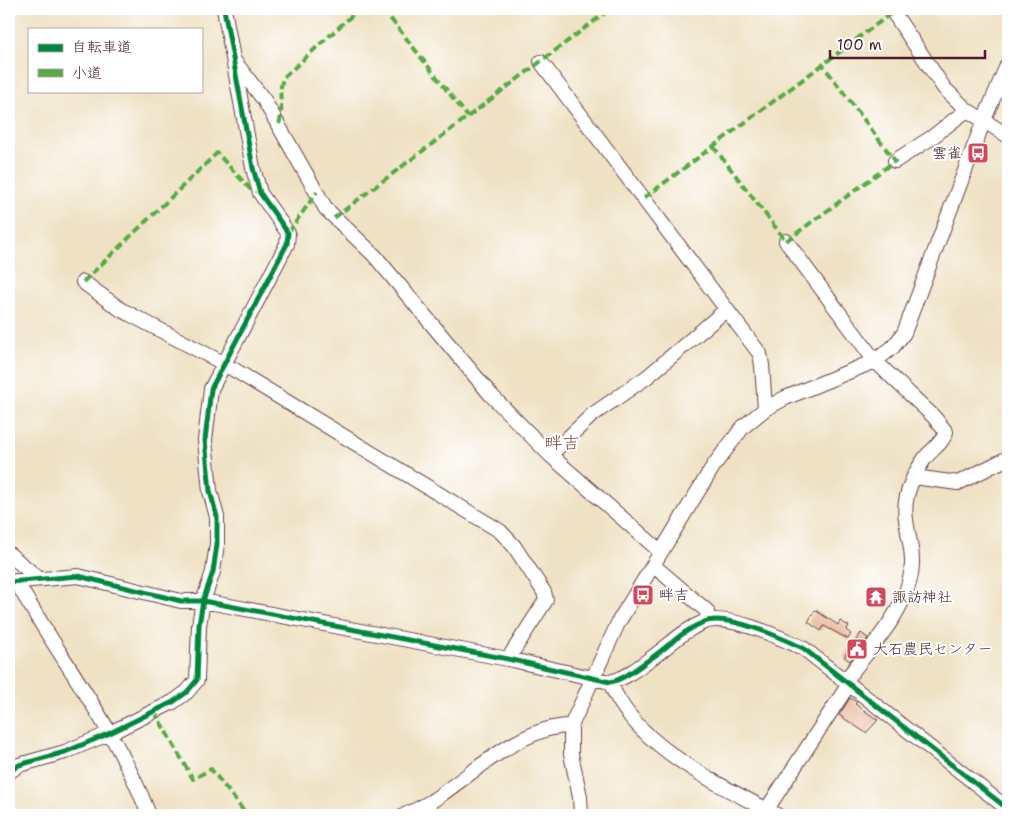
<svg xmlns="http://www.w3.org/2000/svg" width="1017" height="824" viewBox="0 0 1017 824" font-family="'Shantell Sans','Klee One',sans-serif">
<style>
.building{fill:#e7b092}
.lines{fill:none;stroke-linecap:round;stroke-linejoin:round}
.minor-casing{stroke:#633c42;stroke-width:16}
.minor{stroke:#fff;stroke-width:14}
.quiet{stroke:#57aa44;stroke-width:4;stroke-dasharray:8 4;stroke-linecap:butt}
.cycleway-casing{stroke:#fff;stroke-width:8}
.cycleway{stroke:#00873e;stroke-width:5}
.labels{text-anchor:middle;dominant-baseline:central;stroke-width:4;stroke-linejoin:round;paint-order:stroke}
.poi-label{font-size:15px;fill:#4a1f2b;stroke:#fff;text-anchor:start}
.quarter-label{font-size:18px;fill:#81524f;stroke:#fff}
</style>
<rect width="100%" height="100%" fill="#fff"/>
<filter id="ink" filterUnits="userSpaceOnUse"><feTurbulence type="fractalNoise" baseFrequency=".02" numOctaves="2"/><feDisplacementMap in="SourceGraphic" scale="10" xChannelSelector="R" yChannelSelector="G"/><feConvolveMatrix kernelMatrix="1 2 1 2 8 2 1 2 1" color-interpolation-filters="sRGB"/></filter>
<filter id="wash" filterUnits="userSpaceOnUse"><feTurbulence type="fractalNoise" baseFrequency=".0096" numOctaves="4" result="noise"/><feDisplacementMap in="SourceGraphic" scale="20" xChannelSelector="R" yChannelSelector="G"/><feGaussianBlur stdDeviation="1.12" result="paint"/><feColorMatrix in="noise" values="0 0 0 0 0 0 0 0 0 0 0 0 0 0 0 0 0 1.4 0 .05"/><feComposite in="paint" operator="in"/></filter>
<g filter="url(#wash)">
<rect width="100%" height="100%" fill="#efe1c3"/>
<g id="blocks">
<path class="building" d="M815,610l23,15 2,-4 9,5 -3,4 5,4 -3,5 -24,-13 -3,5 -13,-9z
M861,633l7,5 -18,23 -6,-4z
M850,698l7,4 -2,2 23,16 -12,13 -27,-18z"/>
</g>
</g>
<g filter="url(#ink)">
<use href="#blocks" fill-opacity="0" stroke="#633c42" stroke-width="1"/>
<g class="lines">
<g class="minor-casing">
<path id="minor" d="M891,9l53,79 23,22 41,26
M235,62l29,38 62,109 48,46 117,140 59,60 111,97
M541,62l219,292 2,11 3,44
M895,161l36,-23 36,-28
M786,241l89,120 59,56 12,15c-3,11 -14,17 -21,26 -8,11 -15,25 -18,38 -6,23 6,45 5,68 -2,45 -42,83 -67,117
M83,282l37,27 103,54 277,168 14,15 30,46 2,8 -38,59
M550,455l42,-40 55,-38 80,-68
M914,477l44,6 50,-25
M9,554l29,24
M653,565l54,46 1,10
M16,581c44,78 101,149 133,234
M9,582l69,-6 103,25h22l305,58 102,23c15,-3 27,-14 40,-23 18,-12 33,-29 54,-37 24,-9 77,16 99,26l205,161
M610,682c24,64 110,103 167,133
M9,772l10,-7 46,-13 45,-19 63,-31 14,-10 10,-12 2,-55 4,-24 10,-29 4,-28v-27l-7,-26 -5,-51 6,-51 76,-145 1,-11 -28,-40 -7,-25 -29,-159
M405,815c9,-4 19,-9 27,-14 39,-26 91,-76 139,-75
M581,815l-1,-18 -9,-43v-28l48,-105 95,-156 29,-38 22,-18 20,-11 90,-37 18,-14 11,-14 80,-213 24,-57
M763,815l86,-131"/>
</g>
<use href="#minor" class="minor"/>
<path class="quiet" d="M383,9l85,108
M279,124c6,-16 -3,-31 5,-47l75,-68
M713,146l73,95 109,-80 -73,-97
M644,198l249,-186
M334,218l276,-209
M288,233l29,-41
M83,282l134,-129 33,36 10,4
M154,711l39,68 18,-10 36,46"/>
<g class="cycleway-casing">
<path id="cycleway" d="M9,582l69,-6 103,25h22l305,58 102,23c15,-3 27,-14 40,-23 18,-12 33,-29 54,-37 24,-9 77,16 99,26l205,161
M9,772l10,-7 46,-13 45,-19 63,-31 14,-10 10,-12 2,-55 4,-24 10,-29 4,-28v-27l-7,-26 -5,-51 6,-51 76,-145 1,-11 -28,-40 -7,-25 -29,-159"/>
</g>
<use href="#cycleway" class="cycleway"/>
</g>
</g>
<defs>
<g id="bus-square" transform="scale(1.125)"><rect x="-9" y="-9" width="18" height="18" rx="4" fill="#d1495b" stroke="#fff"/><path d="M-5-6H5V4H4V6H2V4H-2V6H-4V4H-5ZM-3.5-4V0h7V-4ZM-3.5 1.2v1.5H-2V1.2ZM2 1.2v1.5H3.5V1.2Z" fill="#fff"/></g>
<g id="temple-square" transform="scale(1.125)"><rect x="-9" y="-9" width="18" height="18" rx="4" fill="#d1495b" stroke="#fff"/><path d="M0-6L5-2H3V0L6.5 2.5H4V6H1.5V3h-3V6H-4V2.5H-6.5L-3 0V-2H-5Z" fill="#fff"/></g>
<g id="civic-square" transform="scale(1.125)"><rect x="-9" y="-9" width="18" height="18" rx="4" fill="#d1495b" stroke="#fff"/><path d="M-.6-6.5H3V-4.5H.6V-3L4-1V1h2V6H-6V1h2V-1L-.6-3ZM-1.2 2.5V6h2.4V2.5Z" fill="#fff"/></g>
</defs>
<g fill-rule="evenodd">
<use href="#bus-square" x="978" y="153"/>
<use href="#bus-square" x="643" y="595"/>
<use href="#temple-square" x="876" y="597"/>
<use href="#civic-square" x="857" y="649"/>
</g>
<g class="labels">
<g class="poi-label">
<text x="962" y="153" text-anchor="end">雲雀</text>
<text x="659" y="595">畔吉</text>
<text x="892" y="597">諏訪神社</text>
<text x="873" y="649">大石農民センター</text>
</g>
<g class="quarter-label">
<text x="562" y="443">畔吉</text>
</g>
</g>
<rect width="1017" height="824" fill="none" stroke="#fff" stroke-width="30"/>
<rect x="28" y="28" width="175" height="65" fill="#ffffff" stroke="#b7a5aa"/>
<rect x="38" y="44" width="25" height="8" fill="#00873e" stroke="#b7a5aa"/>
<text x="72" y="52" font-size="15" fill="#4a1f2b">自転車道</text>
<rect x="38" y="69" width="25" height="8" fill="#57aa44" stroke="#b7a5aa"/>
<text x="72" y="78" font-size="15" fill="#4a1f2b">小道</text>
<path d="M830 50v8h155v-8" fill="none" stroke="#4a1f2b" stroke-width="2.5"/>
<text x="837" y="50" font-size="15" fill="#4a1f2b" stroke="#ffffff" stroke-width="4" paint-order="stroke">100 m</text>
</svg>
